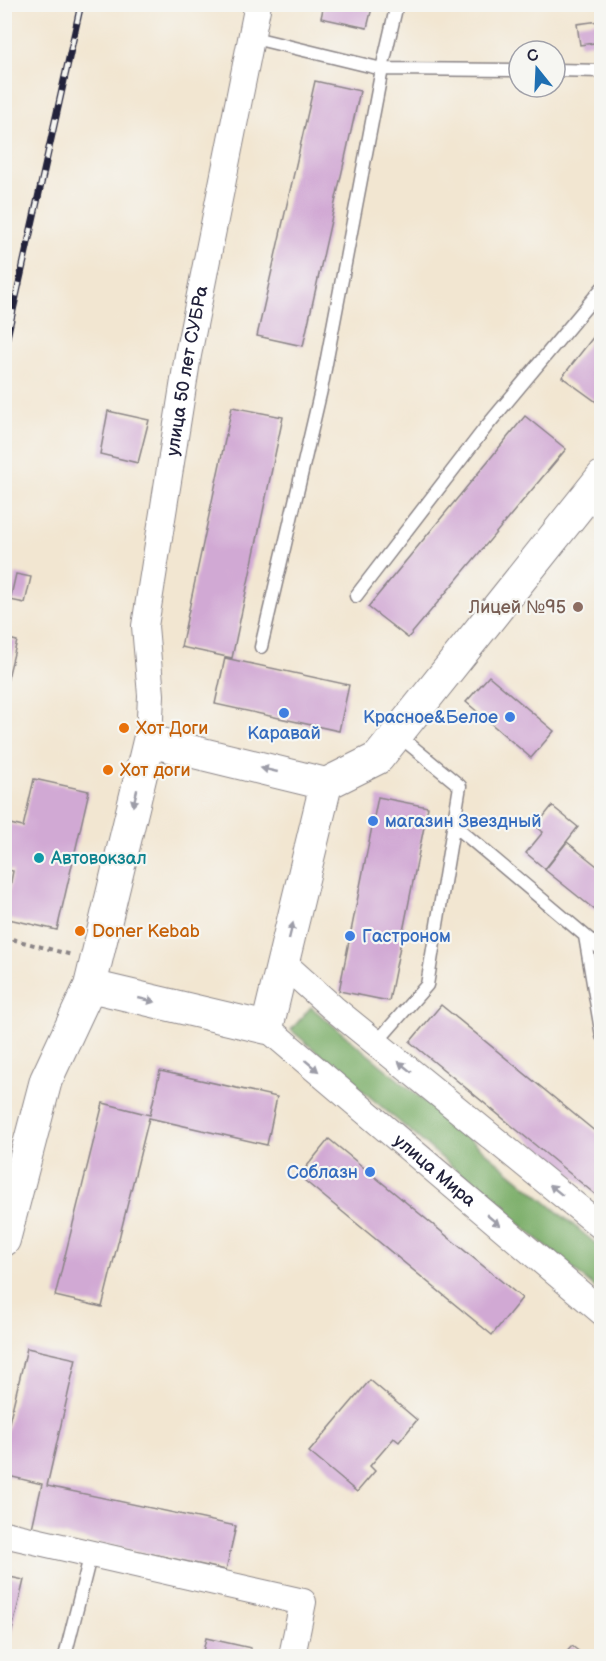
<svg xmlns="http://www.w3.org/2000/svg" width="606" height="1661" viewBox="0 0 606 1661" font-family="'Balsamiq Sans',sans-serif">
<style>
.forest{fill:#7daf6a;stroke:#506852;stroke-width:1.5}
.building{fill:#d1a9d4}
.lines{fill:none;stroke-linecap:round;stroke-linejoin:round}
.service-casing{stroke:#8a8486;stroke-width:15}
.minor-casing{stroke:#8a8486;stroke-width:28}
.tertiary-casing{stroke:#8a8486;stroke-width:34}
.path{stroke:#8a8486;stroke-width:4;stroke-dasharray:4.5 4.5;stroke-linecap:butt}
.service{stroke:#fff;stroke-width:12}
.minor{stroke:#fff;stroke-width:26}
.tertiary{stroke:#fff;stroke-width:32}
.rail-casing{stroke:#22223b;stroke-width:7}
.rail{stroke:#f6f6f2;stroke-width:4.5;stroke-dasharray:14;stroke-linecap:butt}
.oneway{fill:#9c9ca7}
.education-dot{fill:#8d6e63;stroke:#f6f6f2;stroke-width:2}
.shop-dot{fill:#3f7fe0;stroke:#f6f6f2;stroke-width:2}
.food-dot{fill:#e8710a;stroke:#f6f6f2;stroke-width:2}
.culture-dot{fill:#0f9aa8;stroke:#f6f6f2;stroke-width:2}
.labels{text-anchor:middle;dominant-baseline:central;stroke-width:4.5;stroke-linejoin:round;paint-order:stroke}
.street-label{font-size:18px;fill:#22223b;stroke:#f6f6f2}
.education-label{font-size:18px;fill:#785e54;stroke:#f6f6f2;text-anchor:end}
.shop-label{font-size:18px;fill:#366cbe;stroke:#f6f6f2;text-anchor:end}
.food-label{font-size:18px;fill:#c56008;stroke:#f6f6f2;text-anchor:start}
.culture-label{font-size:18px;fill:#0d838f;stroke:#f6f6f2;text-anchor:start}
</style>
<rect width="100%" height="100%" fill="#f6f6f2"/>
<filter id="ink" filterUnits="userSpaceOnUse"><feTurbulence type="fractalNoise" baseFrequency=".0167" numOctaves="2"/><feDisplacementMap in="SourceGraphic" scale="12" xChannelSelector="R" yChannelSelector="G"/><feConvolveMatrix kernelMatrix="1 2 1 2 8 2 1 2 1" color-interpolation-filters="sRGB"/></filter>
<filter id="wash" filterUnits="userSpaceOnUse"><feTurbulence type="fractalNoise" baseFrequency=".008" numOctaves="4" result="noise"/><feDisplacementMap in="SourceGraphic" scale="24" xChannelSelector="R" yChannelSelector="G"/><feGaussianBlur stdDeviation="1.35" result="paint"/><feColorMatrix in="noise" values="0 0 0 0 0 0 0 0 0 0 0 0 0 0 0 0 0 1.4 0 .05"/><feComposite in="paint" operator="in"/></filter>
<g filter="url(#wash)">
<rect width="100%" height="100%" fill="#f2e6d1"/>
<path class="forest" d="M311,1007l290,241v45l-310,-263z"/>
<g id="blocks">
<path class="building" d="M324,4h49l-6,24 -46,-10z
M599,21l2,21 -21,3 -3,-21z
M315,81l45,10 -57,255 -46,-10z
M602,326v80l-40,-29z
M232,407l51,10 -51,241 -51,-11z
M108,411l41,9 -11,43 -38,-9z
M525,416l41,33 -158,189 -40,-31z
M16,574l15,3 -6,26 -15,-3z
M5,638l12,3 -10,41 -2,-1z
M225,658l124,27 -10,46 -124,-27z
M489,676l65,55 -23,27 -65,-56z
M34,779l55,12 -32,139 -53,-12 9,-47 -9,-2v-22l6,-23 13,3z
M378,797l50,10 -39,194 -50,-10z
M552,806l26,21 -33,42 -19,-16 17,-21 -7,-6z
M567,842l35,28v32l-7,8 -50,-40z
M441,1005l161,132v63l-192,-158z
M160,1071l117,26 -10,48 -118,-27 -47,189 -47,-11 48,-193 47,12z
M329,1139l193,159 -30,37 -193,-159z
M27,1348l49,11 -29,127 189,40 -10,44 -194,-42 10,-44 -38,-9v-32z
M370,1380l47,40 -18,22 -5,-4 -24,28 5,5 -18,21 -48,-40z
M5,1576l19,4 -18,76h-1z
M206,1638l45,10 -2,8h-47z
M572,1646l13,10h-22z"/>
</g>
</g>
<g filter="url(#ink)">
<use href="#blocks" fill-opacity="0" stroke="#8a8486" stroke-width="1.5"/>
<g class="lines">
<g class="service-casing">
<path id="service" d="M250,37l132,32 137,1
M555,70l47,1
M356,596l130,-169 116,-139
M261,647l60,-257 61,-321 15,-65
M454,825l148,125
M585,936l17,100
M376,1043l51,-58 33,-199 -62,-51
M65,1656l26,-103"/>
</g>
<g class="minor-casing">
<g id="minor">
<path id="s1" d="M149,741l2,-46 -6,-69 43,-271 70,-351"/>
<path d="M283,963l50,45 269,219"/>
<path id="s2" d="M267,1028l335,284"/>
<path d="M4,1534l299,68 -11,54"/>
</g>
</g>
<g class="tertiary-casing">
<path id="tertiary" d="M326,784l52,-26 224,-281
M90,986l177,42 59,-244
M4,1240l42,-160 44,-94 59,-245 177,43"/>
</g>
<path class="path" d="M4,937l68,18"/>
<use href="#service" class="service"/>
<use href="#minor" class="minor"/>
<use href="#tertiary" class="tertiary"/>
<g class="rail-casing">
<path id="rail" d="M4,351l77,-347"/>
</g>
<use href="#rail" class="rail"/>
</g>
<defs><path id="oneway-solid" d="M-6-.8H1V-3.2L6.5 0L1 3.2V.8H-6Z" transform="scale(1.5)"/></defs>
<g class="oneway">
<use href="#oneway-solid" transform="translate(269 770) rotate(-167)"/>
<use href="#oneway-solid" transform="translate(135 798) rotate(104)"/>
<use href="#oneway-solid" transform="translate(291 931) rotate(-76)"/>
<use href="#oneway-solid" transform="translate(147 1000) rotate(13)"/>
<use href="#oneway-solid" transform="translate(312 1066) rotate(40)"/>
<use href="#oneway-solid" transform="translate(405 1067) rotate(-141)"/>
<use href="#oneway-solid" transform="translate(556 1190) rotate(-141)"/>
<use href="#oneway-solid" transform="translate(493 1220) rotate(40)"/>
</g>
</g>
<circle class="education-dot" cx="578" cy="607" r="6"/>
<g class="shop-dot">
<circle cx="284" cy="713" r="6"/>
<circle cx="510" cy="717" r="6"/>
<circle cx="373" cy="821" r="6"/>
<circle cx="350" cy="936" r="6"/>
<circle cx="370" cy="1172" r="6"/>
</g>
<g class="food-dot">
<circle cx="124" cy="728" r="6"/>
<circle cx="108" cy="770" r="6"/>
<circle cx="80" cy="931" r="6"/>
</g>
<circle class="culture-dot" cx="39" cy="858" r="6"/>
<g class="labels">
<g class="street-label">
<text stroke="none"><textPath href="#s1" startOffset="374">улица 50 лет СУБРа</textPath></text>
<text stroke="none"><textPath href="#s2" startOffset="220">улица Мира</textPath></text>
</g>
<g class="education-label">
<text x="566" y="607">Лицей №95</text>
</g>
<g class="shop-label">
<text x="498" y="717">Красное&amp;Белое</text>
<text x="284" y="733" text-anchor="middle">Каравай</text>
<text x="385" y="821" text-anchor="start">магазин Звездный</text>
<text x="362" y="936" text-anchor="start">Гастроном</text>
<text x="358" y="1172">Соблазн</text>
</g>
<g class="food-label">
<text x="136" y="728">Хот Доги</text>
<text x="120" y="770">Хот доги</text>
<text x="92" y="931">Doner Kebab</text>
</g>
<g class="culture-label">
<text x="51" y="858">Автовокзал</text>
</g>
</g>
<rect width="606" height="1661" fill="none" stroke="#f6f6f2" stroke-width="24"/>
<g transform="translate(537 69) rotate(342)"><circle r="28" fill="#f6f6f2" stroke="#a1a1a9" stroke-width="1.5"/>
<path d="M0-4.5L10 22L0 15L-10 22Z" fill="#1f6fb2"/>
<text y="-9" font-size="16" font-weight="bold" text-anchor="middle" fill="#22223b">С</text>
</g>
</svg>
